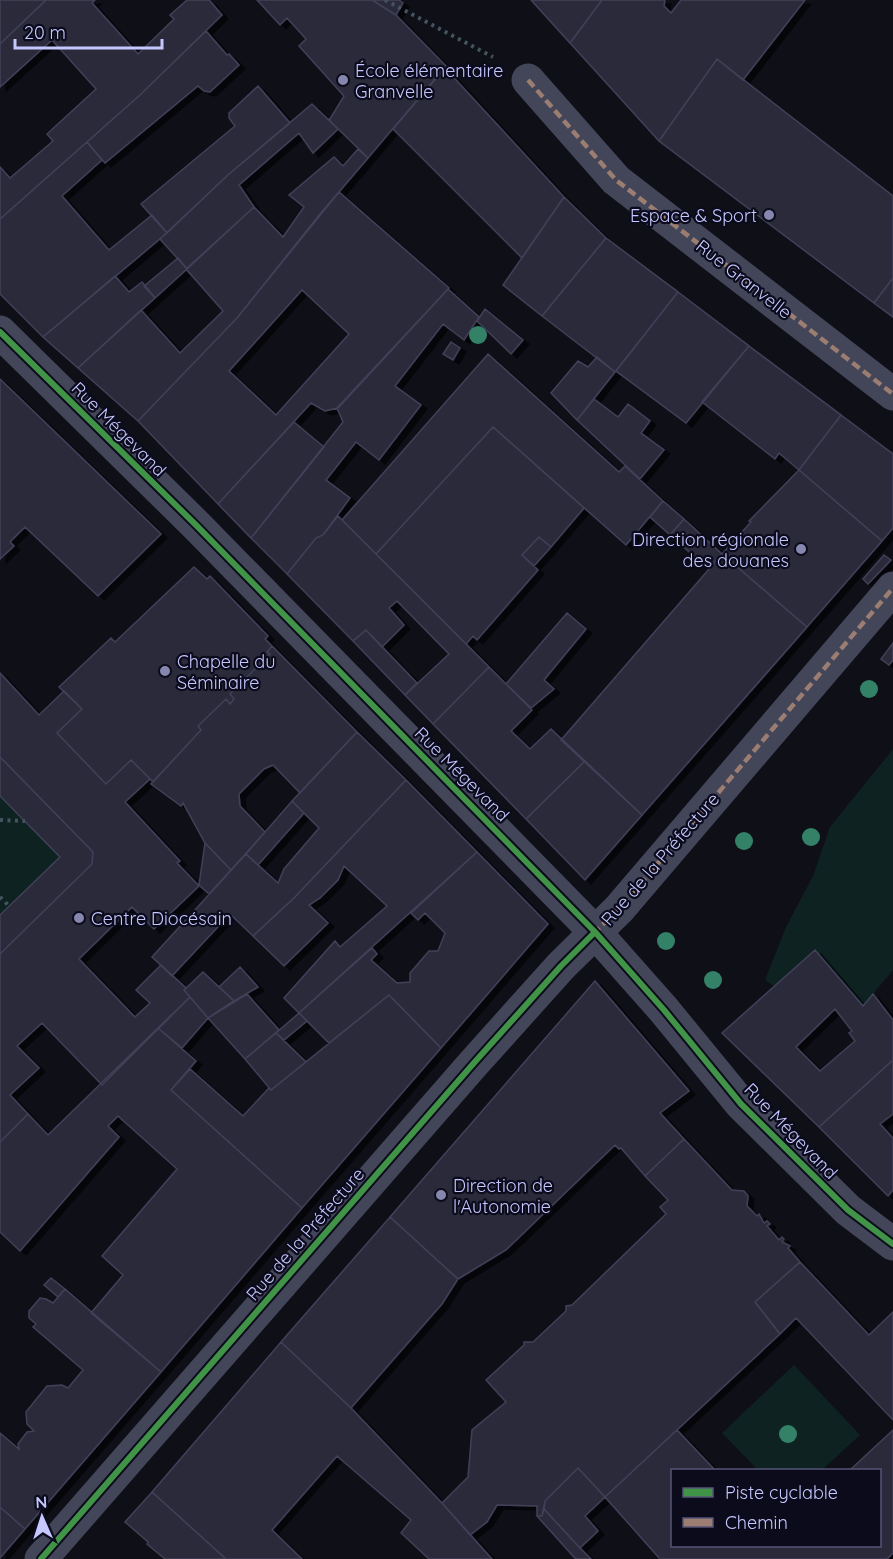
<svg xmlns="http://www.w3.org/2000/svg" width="893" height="1559" viewBox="0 0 893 1559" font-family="Quicksand,sans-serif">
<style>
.green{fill:#0e2321}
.building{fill:#2c2b3b;stroke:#414058;stroke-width:1.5;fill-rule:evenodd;filter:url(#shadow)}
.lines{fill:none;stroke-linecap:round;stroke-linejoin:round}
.path{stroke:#43545f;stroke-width:4;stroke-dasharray:3 4.5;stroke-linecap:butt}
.street{stroke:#434559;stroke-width:33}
.quiet{stroke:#9b7d72;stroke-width:4.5;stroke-dasharray:9 4.5;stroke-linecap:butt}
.cycleway-casing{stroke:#0b0b1c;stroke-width:10}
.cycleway{stroke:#419447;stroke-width:6}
.tree{fill:#338268}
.poi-dot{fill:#8687ae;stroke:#0b0b1c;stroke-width:2}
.labels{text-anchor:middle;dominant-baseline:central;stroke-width:4.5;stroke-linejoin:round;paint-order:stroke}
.poi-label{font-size:18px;fill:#c6c7ff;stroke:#0b0b1c;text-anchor:start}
.street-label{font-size:18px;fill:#c6c7ff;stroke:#0b0b1c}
</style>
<defs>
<filter id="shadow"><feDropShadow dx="6" dy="4" stdDeviation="0" flood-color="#0009"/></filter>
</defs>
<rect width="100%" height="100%" fill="#0f0f18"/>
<path class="green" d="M893,749v221l-30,36 -48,-55 -41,35 -9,-6 21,-53 27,-51 17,-49z
M0,796l60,61 -60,58z
M794,1365l66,70 -38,35h-64l-36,-37z"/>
<path class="building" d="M0,0h46l-46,44z
M46,0h49l-3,3 46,51 36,-35 -4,-4 17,-15h22l13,15 -82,80 -140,124v-52l10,11 43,-37 -6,-7 49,-45 -44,-49 -52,47v-43z
M257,0h115l24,15 50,51 -78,92 -40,-39h2l14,-23 -45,-50 7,-7 -19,-21 -7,7z
M372,0h27l4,3 -7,12z
M531,0h71l-32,43z
M602,0h63l-1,6 7,7 10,-13h124l-62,80 -26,-21 -58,82 -89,-98z
M206,31l21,24 2,-1 10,11 -29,27 -6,-1 -6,-5 -93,77 -18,-21 53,-47z
M717,59l176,137v82l-19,25 -215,-162z
M445,68l119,129 -42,61 -129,-129z
M258,86l32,37 -61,51 -62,59 -26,-29 94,-78 -6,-8v-5z
M312,104l26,25 -25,24 -14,-20 -60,52 15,22 -67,62 -27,-30 69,-65z
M87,142l15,18 -40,36 47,54 43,-35 15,18 -124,104 -43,-43v-75z
M358,149l10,9 -48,56 -83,104 -99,103 -60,-53 63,-58 39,43 43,-42 -37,-42 68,-62 29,30 21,-30 -15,-12 45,-38 9,9z
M339,192l110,96 -111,120 -13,3 -14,-8 -93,101 -80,-83 99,-103zM302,290l47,44 -73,81 -47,-44z
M564,197l42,41 -64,78 -39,-31z
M606,238l72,54 -63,80 -73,-56z
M178,258l9,11 -32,29 -11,-12z
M115,276l14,16 13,-10 13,16 -77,70 -35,-31z
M893,278v39l-19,-14z
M448,289l31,28 -15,23 -21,-16 -48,62 26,19 -42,55 -23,-18 -30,38 24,18 -27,37 -7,3 -29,36 -36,-36 92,-116 -6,-14z
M678,292l71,54 -63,77 -70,-52z
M485,309l38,31 -12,14 -34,-33z
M451,342l9,6 -7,12 -10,-6z
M749,346l92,69 -42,55 -20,-17 -4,6 -73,-57z
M488,354l131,118 6,-6 38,35 -37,44 -133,-118 -117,127 -34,-34z
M597,357l18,15 -38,48 -26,-27 27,-32 10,6z
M0,379l161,155 -63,62 -73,-69 -15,15 4,4 -14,13z
M594,399l24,18 10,-13 22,17 -9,12 23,17 -24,29 -63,-59z
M841,415l52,39v74l-11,13 -83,-71z
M294,422l30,25 -73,91 -33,-34z
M493,427l91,81 -33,39 -12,-10 -17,18 16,15 -61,70 -4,-4 -7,8 -90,-90z
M799,470l83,71 -75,86 -85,-73 29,-32 -2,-1z
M663,501l21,18 -14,16 -20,-18z
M338,516l151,151 -56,57 -28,-29 44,-41 -52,-53 -8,7 15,17 -22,22 -16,-17 -13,11 -66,-67 29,-36 7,-3z
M684,519l38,35 -14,15 -38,-34z
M539,537l12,10 -17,19 -12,-11z
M722,554l85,73 -165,188 -81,-75z
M884,555l7,5 -23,24 -5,-5z
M194,567l13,12 3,-3 58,60 -3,3 7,7 -5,6 3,2 -40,40 4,5 -4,5 -4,-5 -28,27 3,4 -48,52 -22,-22 -25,24 -49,-51 25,-24 -23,-22 52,-49 4,4z
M567,613l19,16 -42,51 10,9 -23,19 -25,-24z
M366,630l51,53 -12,12 -52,-54z
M893,643v17l-4,5 -8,-6z
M272,646l85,86 -57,61 -27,-28 -9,4 -25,25 1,12 25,26 -34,38 -26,-27 -22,-40 -2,3 -30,-22 50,-54 -3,-4 28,-27 4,5 4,-5 -4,-5 40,-40 -3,-2z
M489,667l43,43 -21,21 19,18 21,-20 34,32 -59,58 -93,-95z
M0,673l39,42 25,-24 18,18 -25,24 49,51 25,-24 19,19 -25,23 55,59 -3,2 22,23 -45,43 -22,-22 -53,52 56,58 15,-14 -14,-13 25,-25 25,23 -2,2 6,7 -88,88 -60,-62 -25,23 22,22 -29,27 18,19 -28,28v-188l92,-90 1,-12 -93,-95z
M357,732l49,48 -112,118 -41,38 -23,-22 -58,62 -20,-19 94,-103 32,29 6,-14 35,-41 -27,-27z
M0,757l93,95 -1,12 -92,90v-39l60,-58 -60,-61z
M585,761l57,54 -57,65 -59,-61z
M406,780l71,72 -178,161 -15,-15 51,-57 5,6 47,-41 -43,-40 -6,14 -18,18 -11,7 19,18 -44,43 -31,-30 41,-38z
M292,801l12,12 -46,52 -12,-11z
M205,843l26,27 -22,24 -10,-9z
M477,852l71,72 -107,124 -52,-53 -60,48 -30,-30 73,-65 5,6 -6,6 26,23 13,-1v-9l19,-22h9l7,-18 -20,-20 -7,7 -7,-7z
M815,950l48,56 10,-12 20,26v40l-74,67 -97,-94zM835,1009l17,22 -3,2 6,8 -35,30 -24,-24z
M240,967l18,20 -24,14 -15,-14z
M203,972l31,29 -26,17 -24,-28z
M595,981l94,110 -29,22 24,26 -39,37 -24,-28 -2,1 -4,-4 -109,105 -48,29 -68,-62z
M247,994l32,36 -34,29 -37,-41z
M389,995l52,53 -139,160 -131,-118 19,-21 53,47 26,-28 2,2z
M190,997l18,21 -26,30 -24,-20z
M299,1013l8,8 -23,19 -8,-7z
M158,1028l38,33 -25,29 131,118 -141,164 -70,-59 32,-38 -21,-19 75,-87 -59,-53 -10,10 11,11 -99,114 -20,-19v-90l28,-28 20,21z
M276,1033l30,29 -35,28 -26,-31z
M893,1060v54l-13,10 13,14v52l-5,6 -69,-69z
M684,1139l45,48 3,3 12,1 4,5 -1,10 10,10 2,-2 5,9 3,-2 3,3 -3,2 12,14 3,-3 2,2 -2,3 8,4 -2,2 12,14 -45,40 25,32 -175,163 -27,-29 -33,33 -3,15h-5v-10l-40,-1 -10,17 -17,13 -28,-32 26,-26 4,-47 34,-28 -20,-22 38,-35v-3h9l33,-31v-5l6,-1 94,-91 -6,-7 8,-7 -23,-24z
M390,1217l68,62 -16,25 -91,104 -70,-66z
M800,1262l69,73 24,-23v108l-97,-102 -16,16 -25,-32z
M51,1278l14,11 -7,8 -14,-12z
M65,1289l96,83 -136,157 -25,-22v-74l19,16 -1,-5 9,-12 7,-1 -7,-7 -1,-12 21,-26 15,-1 6,3 15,-18 -50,-43 3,-3 -7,-6v-7l11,-13 6,1 7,4z
M281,1342l70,66 91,95 50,56h-63l-28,-26 10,-13 -74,-64 -65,74 30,29h-76l-74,-67z
M677,1430l38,40h-43v76h208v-76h-30l43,-40v123l-6,6h-227l-55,-62z
M578,1468l27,29 -20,19 13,15 -18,17 -36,-39 1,-8z
M152,1492l74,67h-61l-18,-15 1,-2 -23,-20z
M0,1507l25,22 -25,29z
M544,1509l36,39 11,11h-15l-4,-4 -35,-39h5z"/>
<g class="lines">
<path class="path" d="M385,0l108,57
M0,820l25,1
M0,897l9,9"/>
<path class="street" d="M528,80l88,100 277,214
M0,332l196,193 399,407 69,78 77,94 107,106 45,34
M41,1559l432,-495 88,-98 58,-57 274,-321"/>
<path class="quiet" d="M528,80l88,100 277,214
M593,934l26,-25 274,-321"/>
<g class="cycleway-casing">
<path id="cycleway" d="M0,332l196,193 399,407 69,78 77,94 107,106 45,34
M41,1559l432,-495 88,-98 34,-34"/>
</g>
<use href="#cycleway" class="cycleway"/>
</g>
<g class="tree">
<circle cx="478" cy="335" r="9"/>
<circle cx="869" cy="689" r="9"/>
<circle cx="811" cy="837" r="9"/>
<circle cx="744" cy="841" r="9"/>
<circle cx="666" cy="941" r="9"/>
<circle cx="713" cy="980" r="9"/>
<circle cx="788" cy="1434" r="9"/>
</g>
<g class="poi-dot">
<circle cx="343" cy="80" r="6"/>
<circle cx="769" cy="215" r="6"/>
<circle cx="801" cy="549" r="6"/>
<circle cx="165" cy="671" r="6"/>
<circle cx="79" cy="918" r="6"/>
<circle cx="441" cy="1195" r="6"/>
</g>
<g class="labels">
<g class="poi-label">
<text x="355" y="70">École élémentaire<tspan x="355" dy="21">Granvelle</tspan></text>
<text x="757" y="215" text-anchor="end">Espace &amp; Sport</text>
<text x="789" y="539" text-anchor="end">Direction régionale<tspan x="789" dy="21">des douanes</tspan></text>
<text x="177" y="661">Chapelle du<tspan x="177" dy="21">Séminaire</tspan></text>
<text x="91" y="918">Centre Diocésain</text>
<text x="453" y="1185">Direction de<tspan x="453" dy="21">l'Autonomie</tspan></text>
</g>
<g class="street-label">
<text transform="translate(744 279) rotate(38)">Rue Granvelle</text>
<text transform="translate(119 429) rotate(45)">Rue Mégevand</text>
<text transform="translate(462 774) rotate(45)">Rue Mégevand</text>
<text transform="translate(660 859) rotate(-49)">Rue de la Préfecture</text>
<text transform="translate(791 1131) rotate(46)">Rue Mégevand</text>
<text transform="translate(305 1234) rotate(-49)">Rue de la Préfecture</text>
</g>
</g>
<rect x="671" y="1469" width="210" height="78" fill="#0b0b1c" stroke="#565677" stroke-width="1.5"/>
<rect x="683" y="1488" width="30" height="9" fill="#419447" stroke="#565677" stroke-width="1.5"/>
<text x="725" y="1499" font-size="18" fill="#c6c7ff">Piste cyclable</text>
<rect x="683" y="1518" width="30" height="9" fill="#9b7d72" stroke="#565677" stroke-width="1.5"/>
<text x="725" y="1529" font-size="18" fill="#c6c7ff">Chemin</text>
<g transform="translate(42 1517) rotate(357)" stroke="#0b0b1c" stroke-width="4.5" paint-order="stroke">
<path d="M0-4.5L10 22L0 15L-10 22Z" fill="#c6c7ff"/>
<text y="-9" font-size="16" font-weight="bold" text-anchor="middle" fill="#c6c7ff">N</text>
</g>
<path d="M15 39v9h147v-9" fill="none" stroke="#c6c7ff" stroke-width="3"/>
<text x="24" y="39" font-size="18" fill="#c6c7ff" stroke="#0b0b1c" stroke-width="4.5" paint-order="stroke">20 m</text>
</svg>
